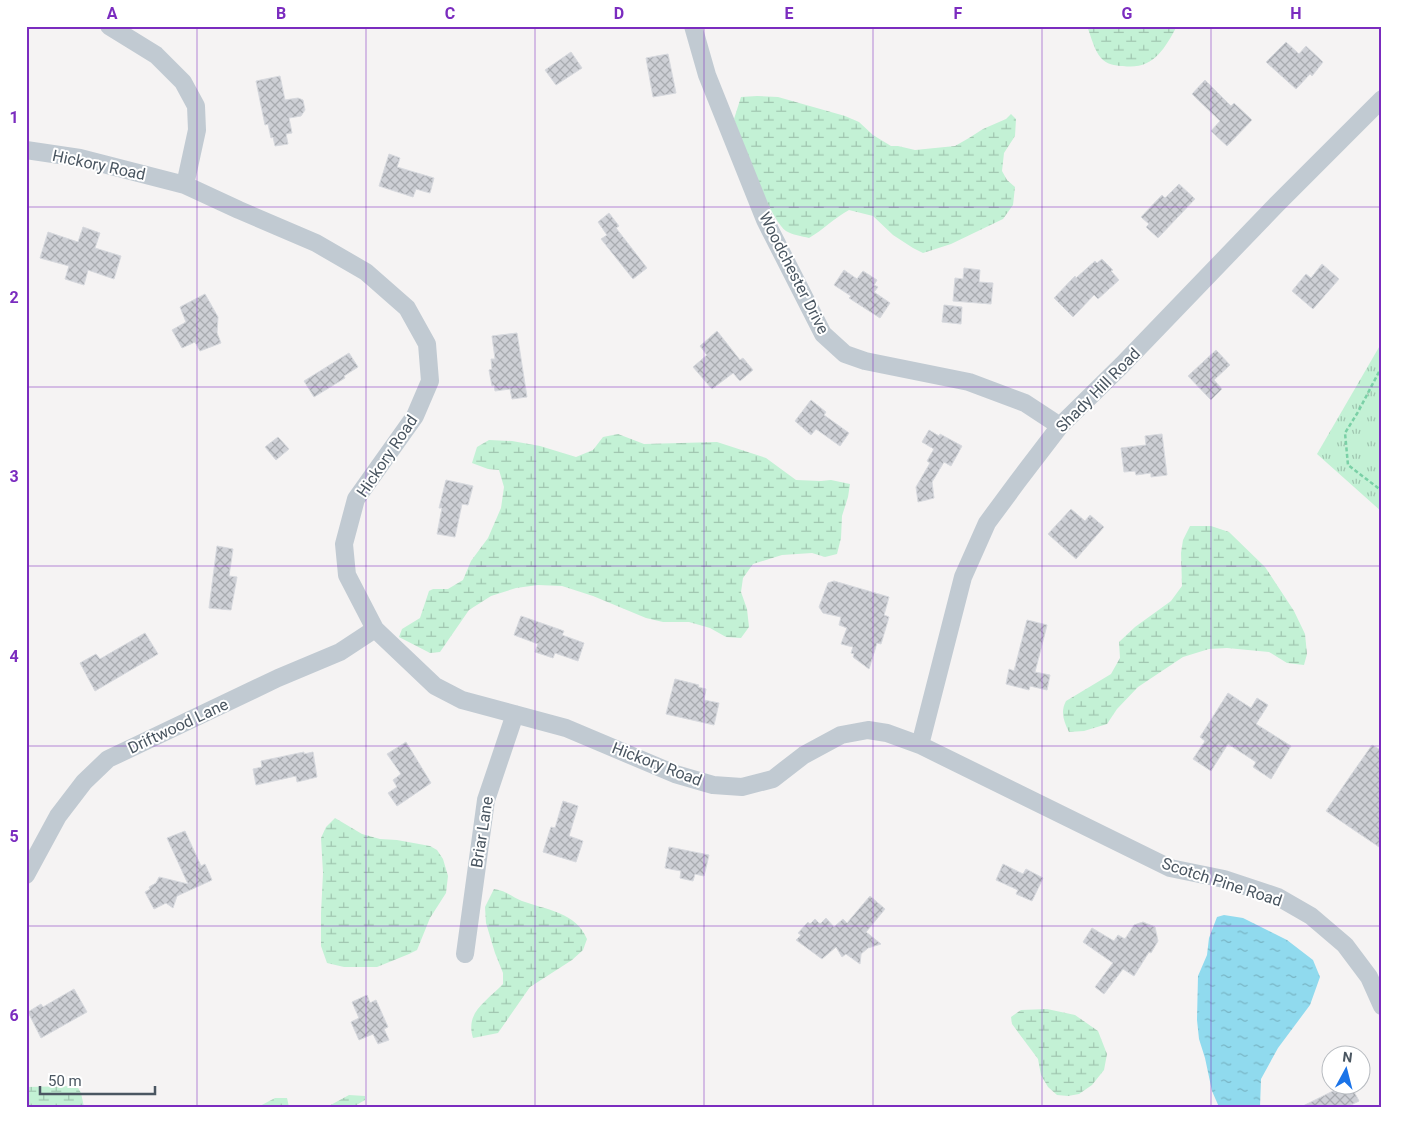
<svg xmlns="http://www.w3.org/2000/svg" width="1408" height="1133" viewBox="0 0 1408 1133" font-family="Roboto,sans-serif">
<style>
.wetland{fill:url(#wetland-marsh)}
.park{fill:url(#park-tufts)}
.water{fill:url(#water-ripples)}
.building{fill:url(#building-cross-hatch);stroke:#d7d9de}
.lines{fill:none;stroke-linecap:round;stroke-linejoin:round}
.path{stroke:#7ad0a6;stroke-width:2.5;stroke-dasharray:4 2.5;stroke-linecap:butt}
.minor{stroke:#c1cad2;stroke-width:18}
.grid{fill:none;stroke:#7b2cbf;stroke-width:1;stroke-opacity:0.55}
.labels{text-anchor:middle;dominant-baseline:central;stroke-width:4;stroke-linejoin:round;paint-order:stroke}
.street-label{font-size:16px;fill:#4a5661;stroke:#fff}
.neatline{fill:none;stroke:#7b2cbf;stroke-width:2}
.grid-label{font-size:16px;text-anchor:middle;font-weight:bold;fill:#7b2cbf}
</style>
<defs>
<pattern id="wetland-marsh" width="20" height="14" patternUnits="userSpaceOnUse" patternTransform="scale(1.25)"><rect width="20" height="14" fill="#c3f1d5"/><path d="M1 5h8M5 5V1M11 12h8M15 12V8" fill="none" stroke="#a0c6b0"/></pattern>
<pattern id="park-tufts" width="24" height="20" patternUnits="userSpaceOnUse" patternTransform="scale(1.25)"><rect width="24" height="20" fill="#c3f1d5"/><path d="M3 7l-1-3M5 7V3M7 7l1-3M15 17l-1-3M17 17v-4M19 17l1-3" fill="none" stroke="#a0c6b0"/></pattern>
<pattern id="water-ripples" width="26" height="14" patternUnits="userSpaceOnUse" patternTransform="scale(1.25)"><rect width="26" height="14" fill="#90daee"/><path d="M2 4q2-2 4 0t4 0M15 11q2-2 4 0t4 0" fill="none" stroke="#78b4c4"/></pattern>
<pattern id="building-cross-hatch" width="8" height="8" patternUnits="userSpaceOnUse" patternTransform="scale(1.25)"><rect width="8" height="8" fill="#cdcfd5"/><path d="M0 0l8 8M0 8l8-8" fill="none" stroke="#a8abb0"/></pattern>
</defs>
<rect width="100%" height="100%" fill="#f5f3f3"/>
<path class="wetland" d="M1087,26h90c-13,24 -24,44 -54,40 -8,0 -17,-2 -22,-8 -7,-8 -10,-22 -14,-32z
M757,96l21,1 67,19 14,6 14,13 18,11h7l17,4 40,-4 14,-8 14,-9 23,-10 5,-5 5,5 -1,17 -11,17 -2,18 5,9 8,7 -2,18 -10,14 -52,25 -28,9 -10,-5 -20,-13 -20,-19 -24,-6c-15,8 -26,20 -40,28 -7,-2 -17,-3 -23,-7 -17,-12 -44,-90 -52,-112l7,-22z
M618,434l26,10 73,-2 49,16 30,22 25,1 10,-1 19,4 -2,13 -6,19 -1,22 -4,16 -12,3 -13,-4 -30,2 -29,9 -10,14 -2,14 6,17 2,18 -8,11 -15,-1 -16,-9 -21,-6h-26l-17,-4 -53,-22 -31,-10 -24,-1 -22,3 -25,8 -22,14 -29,42 -10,1 -31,-16 3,-8 18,-11 9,-27 4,-2h15l15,-9 8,-19 17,-23 13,-30 3,-21 -5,-17 -11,-1 -16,-6 5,-16 12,-7 23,1 28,5 36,11 17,-7 10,-13z
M1190,526h21l18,6 36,35 29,44 11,23 2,20 -3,11 -17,-2 -18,-11 -42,-4 -18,1 -26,8 -45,30 -21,22 -10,15 -23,7 -15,1c-5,-10 -9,-20 -3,-31l45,-27 9,-16 -1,-16 16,-15 36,-26 11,-15 -1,-33 2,-13z
M335,818l27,16 18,5 17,1 33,6 7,4 6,9 5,17 -2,17 -16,25 -13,32 -8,4 -32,13h-33l-17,-4 -6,-17v-33l2,-40 -2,-35 5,-11z
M494,889c13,2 18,8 28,12 24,9 54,11 65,38l-4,11 -11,10 -42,27 -32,46 -25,5c-8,-26 13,-36 30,-54v-11l-8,-20 -9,-30 -1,-16z
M1047,1009l28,6 23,16 9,23 -3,16 -12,15 -13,9 -11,2 -11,-1 -9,-8 -7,-12 -3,-16 -26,-35 -1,-7 10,-7z
M77,1086l4,7 3,14h-58v-20z
M349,1095l16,1v4l-12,7h-26z
M275,1098h12l2,9h-31z"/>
<path class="park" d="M1382,342v170l-65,-58z"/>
<path class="water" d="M1224,915l19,3 44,22 26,20 7,17 -10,28 -32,43 -17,31 -1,28h-41l-7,-16 -7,-33 -6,-19 -2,-19 1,-44 9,-21 2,-17 8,-21z"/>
<path class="building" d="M1286,42l13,12 7,-8 17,16 -11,14 -2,-2 -14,15 -30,-27z
M571,52l11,16 -26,17 -11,-15z
M668,54l8,39 -23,4 -7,-39z
M280,76l5,24 13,-2 5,2 2,10 -4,6 -12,2 3,15 -6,1 2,10 -13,2 -2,-9 -2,1 -3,-14 -3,1 -9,-44z
M1205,80l26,26 3,-3 18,17 -25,26 -16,-15 9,-10 -28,-27z
M389,154l11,4 -3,9 37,11 -4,15 -14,-4 -3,8 -34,-11z
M1179,184l16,15 -37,39 -12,-11 3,-3 -8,-7 21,-22 3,3z
M609,213l10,13 -3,2 31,40 -14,11 -32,-40 6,-4 -9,-13z
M83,227l17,6 -5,15 26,8 -7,23 -26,-9 -4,15 -19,-6 4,-13 -29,-8 8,-26 30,10z
M1102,259l11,11 -2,1 8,9 -21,19 -4,-4 -21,22 -19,-19 21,-22 1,2 19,-17 2,2z
M1322,264l17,15 -26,30 -21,-18 14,-17 5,4z
M964,268l16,2 -1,12 14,1 -2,21 -38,-3 2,-23 8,1z
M844,270l13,9 6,-8 14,9 -3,5 4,2 -4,5 16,11 -10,15 -31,-20 2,-2 -17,-11z
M205,294l13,23 -1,16 4,10 -21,8 -5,-9 -13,6 -10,-18 14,-8 -6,-15z
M944,305l18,2 -1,17 -19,-2z
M717,331l23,29 3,-2 10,12 -13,11 -7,-8 -21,16 -19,-22 14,-12 -7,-9z
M517,333l10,64 -15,2 -2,-10 -15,2 -1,-6 -2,1 -3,-16 3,-1 -1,-10h4l-3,-23z
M1216,350l14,15 -16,15 8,9 -11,11 -23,-24z
M349,353l9,14 -14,9 1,2 -31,19 -10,-16z
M811,400l15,12 -2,3 25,18 -9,13 -24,-17 -5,6 -16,-14z
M929,430l10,6 1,-2 22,12 -11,20 -7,-4 -12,20 2,16 -16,4 -2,-15 14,-24 -3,-2 7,-12 -12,-7z
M1162,434l5,41 -16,2v-4l-15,2 -1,-4 -11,1 -3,-24 25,-3 -1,-9z
M278,437l11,12 -13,11 -11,-13z
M446,480l27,6 -5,19 -6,-1 -7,33 -18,-3 5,-26h-3z
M1071,509l14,12 5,-6 14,12 -28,32 -28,-25z
M217,546l16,3 -4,27 8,1 -6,33 -22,-2z
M834,581l55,16 -5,18 5,2 -8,27 -4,-1 -8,26 -16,-12 1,-3 -3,-1 2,-6 -12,-3 6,-16 -8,-3 2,-8 -18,-4 -4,-6 9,-24z
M521,616l43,15 -2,4 22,8 -6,18 -23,-8 -2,5 -18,-6 3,-8 -24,-9z
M1027,620l20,5 -12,47 15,3 -3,15 -17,-4 -1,4 -23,-6 3,-15 5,2z
M145,633l13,21 -63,37 -15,-28 16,-9 4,5z
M675,679l24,6 -1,2 8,2 -2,11 15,3 -5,22 -48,-11z
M1228,693l23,15 6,-10 11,7 -12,19 35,22 -20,33 -18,-12 3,-5 -28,-18 -17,27 -18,-12 12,-18 -5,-4z
M406,742l25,41 -34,23 -9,-13 9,-6 -4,-7 8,-6 -14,-20z
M1372,745l10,6v98l-56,-38z
M304,752v2l9,-2 4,25 -20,5 -1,-6 -40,9 -3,-16 9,-2 -1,-6z
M563,801l15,5 -9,30 14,5 -7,21 -33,-10 8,-25 4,1z
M185,831l16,35 4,-2 7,16 -35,16 -4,12 -7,-5 -12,6 -9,-17 5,-3 -1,-2 7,-4 3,-6 29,7 -21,-46z
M669,847l40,8 -5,21 -9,-2 -2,7 -13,-3 1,-7 -16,-3z
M1003,864l20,10 3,-5 17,9 -11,23 -16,-7 2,-4 -22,-10z
M870,896l15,13 -19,23 15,12 -13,4 -7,6 -1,10 -14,-10 -4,3 -6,-10 -14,12 -26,-19 5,-5 -3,-2 10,-11 2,2 5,-5 5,5 6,-6 8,9 9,-8 4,4z
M1143,922l12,5 3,14 -7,12 -2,-1 -15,24 -11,-7 -19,25 -9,-7 18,-24 -30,-21 9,-14 22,13 4,-6 7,4 9,-14z
M74,989l13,23 -46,26 -13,-26 13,-8 2,3z
M367,995l3,8 6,-3 12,27 -4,2 5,11 -11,4 -5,-10 -14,6 -8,-18 8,-4 -7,-16z
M1343,1086h8l8,15 -12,6h-46z"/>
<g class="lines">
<path class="path" d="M1382,366l-24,46 -13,21 3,32 34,26"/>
<path class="minor" d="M109,26l47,29 27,27 13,24 1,24 -12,55
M693,26l14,49 58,145 58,114 22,20 20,7 104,21 56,21 35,23
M26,150l54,8 105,27 54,25 77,33 50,29 41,36 20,36 3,37 -15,35 -59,83 -12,45 3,31 28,54 60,57 27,14 104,28 109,46 38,11 29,2 31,-8 31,-24 37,-20 27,-5 19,3 33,12 250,123 54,11 54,18 33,19 34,29 24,32 13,29
M920,745l43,-168 24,-54 31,-42 42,-55 62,-61 155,-161 105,-105
M26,875l32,-59 26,-34 24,-23 170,-81 62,-26 35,-23
M465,954l21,-154 29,-86"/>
</g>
<path class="grid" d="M197,26v1081M366,26v1081M535,26v1081M704,26v1081M873,26v1081M1042,26v1081M1211,26v1081M26,207h1356M26,387h1356M26,566h1356M26,746h1356M26,926h1356"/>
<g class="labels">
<g class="street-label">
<text transform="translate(99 165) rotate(12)">Hickory Road</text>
<text transform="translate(794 273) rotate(63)">Woodchester Drive</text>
<text transform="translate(1098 390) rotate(-45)">Shady Hill Road</text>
<text transform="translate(387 456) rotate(-56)">Hickory Road</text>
<text transform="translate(178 726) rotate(-25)">Driftwood Lane</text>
<text transform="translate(657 764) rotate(21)">Hickory Road</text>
<text transform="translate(482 832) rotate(-81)">Briar Lane</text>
<text transform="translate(1222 882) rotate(18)">Scotch Pine Road</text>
</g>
</g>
<rect width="1408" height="1133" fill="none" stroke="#ffffff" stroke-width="55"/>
<g transform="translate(1346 1070) rotate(7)"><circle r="24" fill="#ffffff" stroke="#b7bbc0"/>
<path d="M0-4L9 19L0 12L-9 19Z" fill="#1a73e8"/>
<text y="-8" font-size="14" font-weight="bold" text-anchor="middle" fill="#4a5661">N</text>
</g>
<path d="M40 1086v8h115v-8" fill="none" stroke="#4a5661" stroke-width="2.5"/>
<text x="48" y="1086" font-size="15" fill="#4a5661" stroke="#ffffff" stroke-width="4" paint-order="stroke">50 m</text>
<rect x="28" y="28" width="1352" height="1078" class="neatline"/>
<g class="grid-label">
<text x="112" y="19">A</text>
<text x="281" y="19">B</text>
<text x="450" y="19">C</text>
<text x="619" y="19">D</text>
<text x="789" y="19">E</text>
<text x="958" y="19">F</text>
<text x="1127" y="19">G</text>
<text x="1296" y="19">H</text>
<text x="14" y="123">1</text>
<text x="14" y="303">2</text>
<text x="14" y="482">3</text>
<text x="14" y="662">4</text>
<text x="14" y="842">5</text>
<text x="14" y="1021">6</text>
</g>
</svg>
